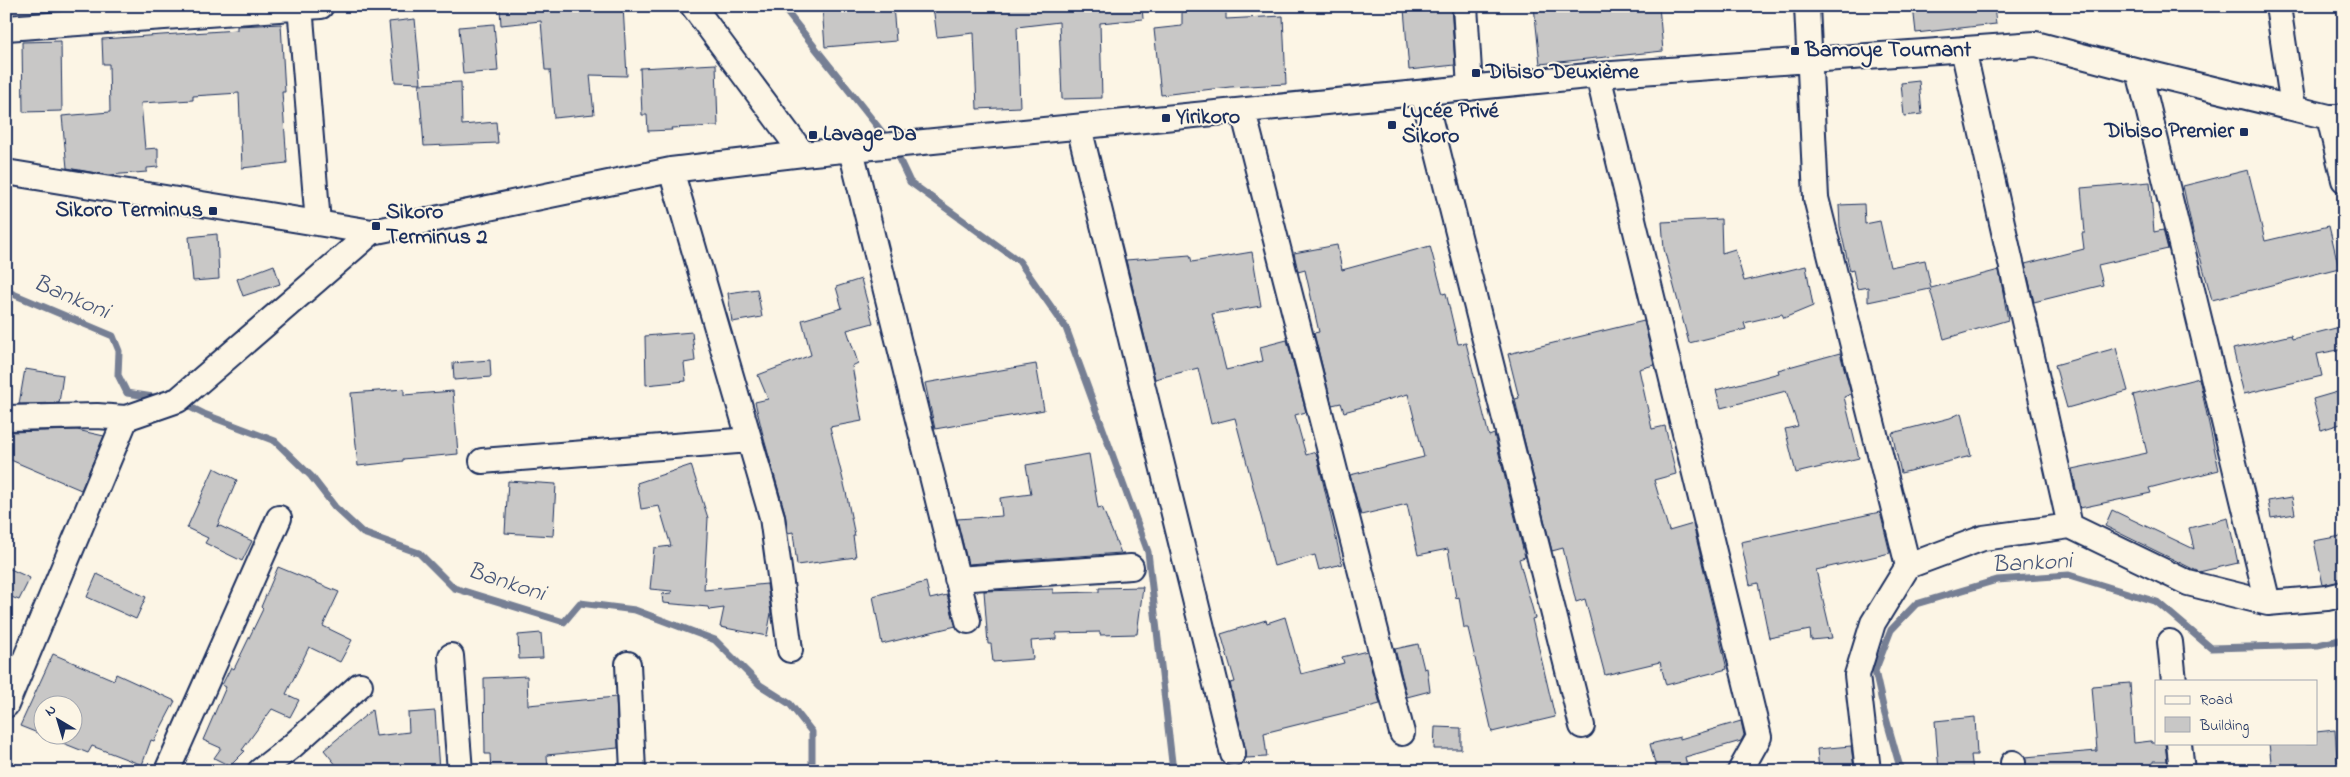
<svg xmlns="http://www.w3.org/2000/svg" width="2350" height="777" viewBox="0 0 2350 777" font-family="'Indie Flower',sans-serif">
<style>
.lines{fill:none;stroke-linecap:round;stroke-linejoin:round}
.stream{stroke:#767f94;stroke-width:7}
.building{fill:#c8c7c6;stroke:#1b2f5e;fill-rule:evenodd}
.street-casing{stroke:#1b2f5e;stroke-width:28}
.street{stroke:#fcf5e5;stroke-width:24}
.poi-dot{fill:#1b2f5e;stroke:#fcf5e5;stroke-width:2}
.labels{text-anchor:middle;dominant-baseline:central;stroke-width:4;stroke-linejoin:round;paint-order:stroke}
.poi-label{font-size:22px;font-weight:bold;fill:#1b2f5e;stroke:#fcf5e5;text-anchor:start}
.water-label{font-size:24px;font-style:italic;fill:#485779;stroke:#fcf5e5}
</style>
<rect width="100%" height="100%" fill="#fcf5e5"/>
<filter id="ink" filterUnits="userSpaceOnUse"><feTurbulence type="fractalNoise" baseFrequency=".02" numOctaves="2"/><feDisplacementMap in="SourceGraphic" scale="10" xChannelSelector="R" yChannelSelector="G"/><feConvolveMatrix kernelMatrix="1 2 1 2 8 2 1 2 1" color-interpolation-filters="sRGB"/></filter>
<g filter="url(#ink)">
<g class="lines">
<path class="stream" d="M782,6l111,140 17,36 109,79 47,67 82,224 25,219
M6,291l107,45 6,15 -1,24 9,18 33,5
M182,403l22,11 71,27 36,35 24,31 28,26 56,20 35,35 110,34 16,-19 55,7 80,30 45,45 30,19 22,28v36l3,3
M1901,771l-17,-60 -9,-40 16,-41 25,-26 81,-24 72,-5 88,27 54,46 107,-3 26,-6"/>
</g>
<path class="building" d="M515,6h108l4,70 -37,-1 4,39 -40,4 -4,-48h-5l-4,-49 -40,4 -1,-17z
M822,6h71l3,35 -71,6z
M933,6h209l1,13 -43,4 2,75 -40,1 -3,-77 -42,5 3,80 -43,2 -3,-76 -37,4z
M1182,6h44v13l57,-3 3,68 -56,3 -69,8 -7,-66 28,-3z
M1438,6h13l4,59 -46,5 -5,-61z
M1534,6h125l4,45 -123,13z
M1913,6h81l2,18 -80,9z
M415,19l6,64 -26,-1 -6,-60z
M281,24l4,68h-3l5,71 -45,5 -3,-75 -46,3v4l-52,3 4,46 13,-1v19l-11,1v4l-38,3 -42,-7 -5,-52 48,-4 -1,-48h-6l-1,-25 135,-9v-4z
M494,24l4,47 -35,3 -4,-47z
M61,41l1,70 -39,1 -1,-70z
M716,64l2,62 -47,2 1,2 -24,1 -1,-16h-5l-2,-47z
M1919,81l3,33 -18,2 -3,-33z
M461,82l1,43 34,-3 2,21 -74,3 -5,-62z
M2248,170l17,71 64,-15 10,42 -127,32 -16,-58h-1l-12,-56z
M2150,182l4,50 9,-2 5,19 -70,16 5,20 -69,17 -9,-38 59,-15 -2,-16h3l-4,-45z
M1864,204l1,20 15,-3 10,46 35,-7 6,28 68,-18 9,50 -64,19 -14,-50 -62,13v-15l-11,2 -4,-19 -3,1 -10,-44 -1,-22z
M1721,219l1,34 13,-4 9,32 62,-15 7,40 -29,12 -2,-4 -38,9 2,6 -57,14 -25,-94 -2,-27z
M217,234l2,45 -26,2 -4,-44z
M1337,245l5,25 88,-24 13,48 3,-1 12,51 8,-1 23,93 5,-2 31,123 -6,2 16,59 -3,1 23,98 -63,15 -24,-104h-4l-5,-31 -3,1 -8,-49 -30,6 -11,-51 -46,11 -11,-40 74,-18 -16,-63 -64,18 -3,-9 -9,2 -18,-72 5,-1 -14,-62 -7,2 -4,-19z
M1252,252l9,54 -49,8 14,56 37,-9 -3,-14 27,-7 19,72 -11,3 11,40 10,-3 26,112 -23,6 -4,-15 -41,11 -39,-148 -24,6 -13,-56 -43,11 -29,-119 64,-5 2,7z
M274,265l6,19 -37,12 -6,-17z
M861,279l12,44 -26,7 11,33 -6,3 10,55 -32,6 16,65 9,44h-2l3,21 -59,8 -4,-33 -5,1 -3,-20 -21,-74 -9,-37 13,-3 -10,-24 53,-20 -9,-35 40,-12 -6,-21z
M757,289l5,28 -30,5 -4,-29z
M1644,321l10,44 -15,4 13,60 13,-3 11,48 -22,6 15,51 24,-7 34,145 -61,16 -6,-23 -55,13 -20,-76 -9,3 -13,-54 -11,3 -31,-124 -6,-28 4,-1 -11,-44z
M2344,326v23l-27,5 5,22 -78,18 -11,-45 58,-14 1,4z
M692,332l3,29 -11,2 2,18 -40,4 -1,-49z
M2116,348l12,43 -61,17 -12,-43z
M1840,353l11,41 -7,3 15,61 -63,15 -11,-44 13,-3 -12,-35 -65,17 -5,-18 63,-17 -1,-3z
M490,360l1,17 -37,3 -1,-17z
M1036,364l8,46 -109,19 -10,-46z
M25,369l38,6 -4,28 -40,1z
M2199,378l20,92 -70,18 2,5 -71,15 -8,-39 75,-16 -14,-58z
M404,389v6l49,-4 5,63 -55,5v2l-45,5 -7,-73z
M2344,390v33l-23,7 -8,-31z
M1961,413l10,43 -70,17 -9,-40 58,-15z
M77,430l27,6 -23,54 -75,-32v-17l4,-9z
M1089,454l9,54 4,-1 19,46 -153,11 -11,-45 45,-3 -2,-18 31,-4 -5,-29z
M691,465l17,53 -4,72 63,-6 4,29 -4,23 -47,-9 4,-19 -15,2 -1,-3 -45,-4 -1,-9 9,-1 1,-2 -22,-2 4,-41 17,-2 -12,-40 -18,3 -4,-26z
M214,468l23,12 -20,47 1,-2 34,16 -10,20 -37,-18 3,-5 -21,-10z
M508,481l48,3 -3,52 -48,-3z
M2292,497l3,17 -24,4 -3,-17z
M2112,510l82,39 -5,-21 39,-10 10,45 -39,9 -94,-46z
M1880,512l10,41 -74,17 16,68 -21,2 -1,-10 -41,8 -11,-55 -8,2 -9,-43z
M2341,536l3,13v32l-21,4 -9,-44z
M6,567l24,11 -11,22 -13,-5z
M278,567l61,25 -16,34 29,14 -12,22 -31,-15 -23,47 13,6 -9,17 -18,-8 -30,41 3,1 -15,15 -16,-8 7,-10 -18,-8 23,-53 -4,-2 9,-18 3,2 29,-60 -2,-2z
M97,574l49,23 -10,22 -49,-22z
M926,582l4,17 17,-4 9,31 -74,18 -9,-48z
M1143,587l-6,47 -37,1v-3l-44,1v6l-25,2 2,18 -40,3 -2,-18h-3l-4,-53 69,-2v4l46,-1v-4z
M1285,617l16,57 43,-11 -2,-6 25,-6 13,53 -116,29 3,24 -21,1v-7l-16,-68 5,-1 -14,-48 45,-14 1,3z
M541,633l2,25 -24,1 -1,-24z
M1418,644l6,25 3,-1 3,23 -23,6 -12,-48z
M53,654l61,26 2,-6 59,27 -21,40 -3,-1 -9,25 -50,-19 -4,7 -68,-27zM42,704h30v30h-30z
M527,676l1,29 88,-8 2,51 -71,7 1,16h-57l-1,-17h-5l-1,-76z
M2130,683l4,60 17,-2 1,2h13l2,18h-14l1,10h-127l-2,-14 72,-6 -5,-65z
M372,710l4,26 33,-4 -1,-19 27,-2 4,60h-98l-17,-21z
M1975,717l2,38h-6l2,16h-34l-4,-50z
M1741,721l3,14 -3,6 -56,16 2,9 -12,5h-18l-7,-27 30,-7v2z
M1435,727l26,1v21h-27z
M2335,730l3,41h-66l-3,-28h47v-11z
M1851,746l3,22 -35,2 -2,-21z"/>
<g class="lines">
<g class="street-casing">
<path id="street" d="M300,6l18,217
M693,6l110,148
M1465,6l5,82
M1807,6l9,192 92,368
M2278,6l15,101
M6,28l315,-22
M1963,49l107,477
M2139,71l129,532
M1598,75l161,662 -19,34
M1423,93l159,633
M1243,111l159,622
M2329,117l15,63
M1079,127l154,627
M851,150l117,471
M671,170l101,347 18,133
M6,172l366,60 299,-62 132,-16 795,-79 438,-31 103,27 190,46h15
M6,418l91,-2 29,2 52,-18 194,-168
M482,461l268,-21
M957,579l174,-12
M2170,642l4,39
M451,656l9,115
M628,664l5,107
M6,705l120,-287
M2179,743l3,28
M2013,763v8
M167,771l112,-253
M260,771l31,-24 69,-62
M1868,771l-11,-96 16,-52 35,-57 75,-28 87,-12 118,57 80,20 59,-5 17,-4"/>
</g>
<use href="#street" class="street"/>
</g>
</g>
<g class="poi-dot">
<rect x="1790" y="46" width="10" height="10" rx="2.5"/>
<rect x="1471" y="68" width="10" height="10" rx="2.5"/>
<rect x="1161" y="113" width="10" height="10" rx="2.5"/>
<rect x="1387" y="120" width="10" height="10" rx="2.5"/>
<rect x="2239" y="127" width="10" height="10" rx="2.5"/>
<rect x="808" y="130" width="10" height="10" rx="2.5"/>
<rect x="208" y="206" width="10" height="10" rx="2.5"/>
<rect x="371" y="221" width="10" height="10" rx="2.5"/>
</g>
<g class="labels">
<g class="poi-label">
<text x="1805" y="51">Bamoye Tournant</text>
<text x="1486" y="73">Dibiso Deuxième</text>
<text x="1402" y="112">Lycée Privé<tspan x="1402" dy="25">Sikoro</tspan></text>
<text x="1176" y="118">Yirikoro</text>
<text x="2234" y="132" text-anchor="end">Dibiso Premier</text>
<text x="823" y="135">Lavage Da</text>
<text x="203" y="211" text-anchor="end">Sikoro Terminus</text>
<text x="386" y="213">Sikoro<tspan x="386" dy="25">Terminus 2</tspan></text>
</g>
<g class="water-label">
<text transform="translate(71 298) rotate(23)">Bankoni</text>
<text transform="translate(2032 564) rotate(-3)">Bankoni</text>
<text transform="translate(506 583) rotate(18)">Bankoni</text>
</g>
</g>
<rect width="2350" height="777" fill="none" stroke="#fcf5e5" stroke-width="25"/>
<rect x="12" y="12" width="2325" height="752" fill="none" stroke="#1b2f5e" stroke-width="2" filter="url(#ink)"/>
<rect x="2155" y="680" width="162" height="65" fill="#fcf5e5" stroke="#a2a6af"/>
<rect x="2165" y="696" width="25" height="8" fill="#fcf5e5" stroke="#a2a6af"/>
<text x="2200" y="704" font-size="15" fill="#1b2f5e">Road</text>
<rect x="2165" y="717" width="25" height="15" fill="#c8c7c6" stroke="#a2a6af"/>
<text x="2200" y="730" font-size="15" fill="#1b2f5e">Building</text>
<g transform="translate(58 720) rotate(322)"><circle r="24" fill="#fcf5e5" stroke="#a2a6af"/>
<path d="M0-4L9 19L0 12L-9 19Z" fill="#1b2f5e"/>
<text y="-8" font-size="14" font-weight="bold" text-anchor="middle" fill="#1b2f5e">N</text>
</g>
</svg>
